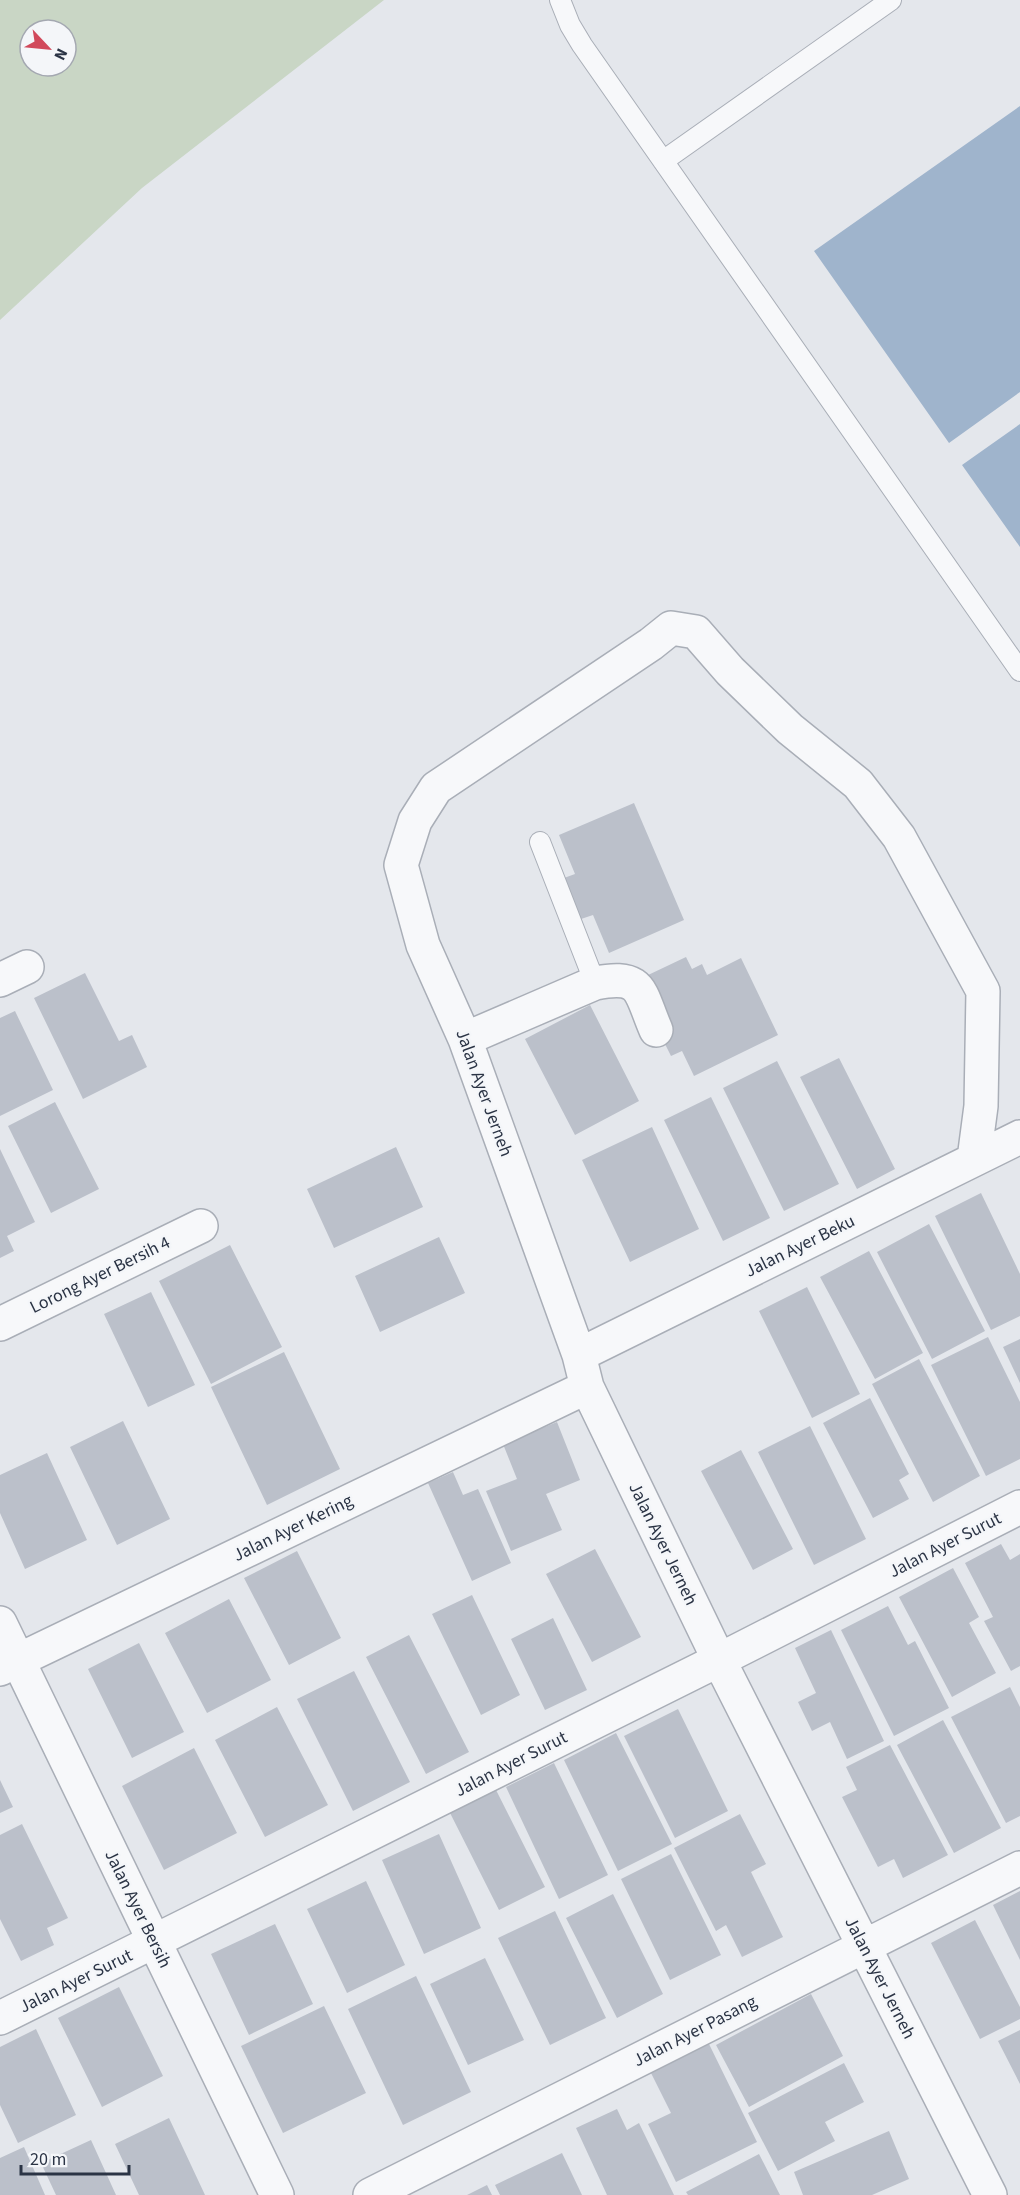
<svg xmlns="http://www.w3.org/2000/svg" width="1020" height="2195" viewBox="0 0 1020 2195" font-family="'Source Sans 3',sans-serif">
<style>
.green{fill:#c9d6c5;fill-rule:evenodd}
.water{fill:#9fb4cc}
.building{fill:#bbc0ca}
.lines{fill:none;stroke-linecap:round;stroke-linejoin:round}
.service-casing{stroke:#a9aeb7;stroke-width:22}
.minor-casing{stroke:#a9aeb7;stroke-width:36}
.service{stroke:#f7f8fa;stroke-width:20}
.minor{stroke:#f7f8fa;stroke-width:33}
.labels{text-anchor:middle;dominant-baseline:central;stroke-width:4.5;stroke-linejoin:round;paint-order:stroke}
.street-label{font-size:18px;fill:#2b3445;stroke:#f4f6f9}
</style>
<rect width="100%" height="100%" fill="#e4e7ec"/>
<path class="green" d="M0,0h384l-242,188 -142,132zM30,30h36v36h-36z"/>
<path class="water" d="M1020,106v286l-71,51 -135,-192z
M1020,424v123l-58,-82z"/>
<path class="building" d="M634,803l50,117 -75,33 -16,-38 -12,4 -17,-41 11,-4 -16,-39z
M686,957l6,12 10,-5 5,11 34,-17 37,77 -84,41 -12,-25 -11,5 -14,-28 -11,-52z
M85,973l34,68 13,-6 15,32 -64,32 -49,-101z
M590,1005l49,96 -64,34 -50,-96z
M15,1011l38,79 -53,26v-98z
M839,1058l56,111 -38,20 -57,-112z
M777,1061l62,123 -55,27 -61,-123z
M711,1097l59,121 -47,23 -59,-121z
M55,1102l44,87 -48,24 -43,-87z
M652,1127l47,102 -69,33 -48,-102z
M396,1147l27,60 -89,41 -27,-59z
M0,1149l35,73 -28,14 7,15 -14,7z
M981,1193l39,81v42l-29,14 -56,-114z
M929,1224l56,107 -53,28 -55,-107z
M439,1237l26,56 -85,39 -25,-56z
M230,1245l52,102 -71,37 -52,-103z
M869,1251l54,102 -48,26 -55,-102z
M807,1287l53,107 -48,24 -53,-107z
M151,1292l44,93 -47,22 -44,-93z
M988,1337l32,65v57l-34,17 -55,-111z
M1020,1339v44l-17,-36z
M284,1352l56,117 -73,36 -56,-118z
M919,1359l61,117 -47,26 -61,-118z
M870,1398l39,76 -10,6 10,19 -36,19 -50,-95z
M123,1421l47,98 -53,26 -47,-98z
M557,1422l23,58 -34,14 16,36 -51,21 -25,-60 31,-12 -14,-35z
M810,1426l56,113 -52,26 -56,-113z
M741,1450l52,99 -40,21 -52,-99z
M47,1453l40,87 -62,29 -25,-56v-38z
M453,1472l10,23 15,-6 33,74 -39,18 -44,-98z
M1001,1544l9,16 10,-6v112l-9,5 -27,-50 9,-4 -28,-54z
M595,1549l46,88 -49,25 -46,-88z
M297,1551l44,87 -52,27 -45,-87z
M953,1568l26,49 -10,6 27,50 -44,24 -53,-100z
M472,1595l48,100 -39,20 -49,-101z
M229,1599l42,81 -64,33 -42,-80z
M888,1606l20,39 7,-4 34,67 -55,28 -53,-106z
M553,1618l34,72 -42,20 -34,-71z
M831,1630l53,111 -37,18 -17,-37 -18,9 -14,-29 18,-9 -21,-45z
M409,1635l60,117 -43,22 -60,-117z
M139,1643l45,89 -52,26 -44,-89z
M354,1671l56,111 -57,29 -56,-112z
M1010,1687l10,20v109l-14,7 -55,-106z
M277,1707l51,98 -63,32 -50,-97z
M678,1709l50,102 -53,27 -51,-102z
M943,1720l58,108 -47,25 -57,-108z
M616,1733l56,111 -54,27 -54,-111z
M890,1745l58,110 -45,23 -9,-19 -16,8 -36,-70 15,-7 -11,-23z
M194,1748l43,85 -73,37 -42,-84z
M554,1763l54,112 -49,24 -53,-112z
M0,1780l13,27 -13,6z
M493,1784l52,103 -46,23 -52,-103z
M740,1814l26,50 -15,8 32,65 -41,20 -16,-32 -10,6 -42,-83z
M22,1824l46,94 -21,10 7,17 -33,16 -21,-42v-84z
M439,1834l42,94 -57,26 -42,-94z
M671,1854l50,101 -51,25 -49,-101z
M366,1881l39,84 -58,28 -40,-84z
M1020,1891v69l-27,-55z
M613,1894l50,100 -46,24 -51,-100z
M555,1911l51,107 -56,27 -52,-107z
M975,1920l45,87v12l-40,20 -49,-96z
M275,1924l38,80 -64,31 -38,-81z
M485,1958l39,82 -56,25 -38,-81z
M416,1976l55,116 -68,33 -55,-116z
M119,1987l44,89 -61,31 -44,-89z
M811,1994l32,62 -94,51 -33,-62z
M324,2006l42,87 -83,40 -42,-87z
M36,2029l40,86 -58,28 -18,-38v-58z
M1020,2030v54l-22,-43z
M709,2044l48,98 -81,40 -28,-58 23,-11 -20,-40z
M844,2063l20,39 -39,20 10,19 -57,30 -30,-58z
M617,2109l10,21 12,-7 35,72h-67l-31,-67z
M169,2118l36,77h-66l-24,-51z
M889,2131l20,48 -37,16h-69l-9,-23z
M91,2140l25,55h-60l-15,-32z
M24,2147l21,48h-45v-37z
M562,2153l20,42h-82l-5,-10z
M759,2154l21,41h-92l-2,-3z
M487,2185l5,10h-25z"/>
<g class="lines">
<g class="service-casing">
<path id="service" d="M560,0l10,25 12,20 438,626
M663,161l228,-161
M540,842l55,141"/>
</g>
<g class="minor-casing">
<path id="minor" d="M0,980l27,-13
M465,1039l130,-56c49,-9 44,8 61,47
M974,1159l7,-53 2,-115 -84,-154 -41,-53 -68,-55 -60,-58 -34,-39 -25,-4 -20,16 -215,144 -21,33 -14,44 22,80 42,94 114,316 8,32 132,273 271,535
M0,1324l201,-98
M579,1355l441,-218
M0,1623l277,572
M0,1669l587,-282
M0,2018l719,-358 301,-153
M370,2195l650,-327"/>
</g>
<use href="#service" class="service"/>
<use href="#minor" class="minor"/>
</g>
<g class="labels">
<g class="street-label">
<text transform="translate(484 1093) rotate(70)">Jalan Ayer Jerneh</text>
<text transform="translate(800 1246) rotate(-26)">Jalan Ayer Beku</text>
<text transform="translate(100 1275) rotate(-26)">Lorong Ayer Bersih 4</text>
<text transform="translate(293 1528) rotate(-26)">Jalan Ayer Kering</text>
<text transform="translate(663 1544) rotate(64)">Jalan Ayer Jerneh</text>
<text transform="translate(945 1545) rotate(-27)">Jalan Ayer Surut</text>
<text transform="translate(511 1764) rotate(-27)">Jalan Ayer Surut</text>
<text transform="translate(138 1909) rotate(64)">Jalan Ayer Bersih</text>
<text transform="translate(880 1978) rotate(63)">Jalan Ayer Jerneh</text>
<text transform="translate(76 1981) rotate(-26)">Jalan Ayer Surut</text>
<text transform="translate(695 2031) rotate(-27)">Jalan Ayer Pasang</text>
</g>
</g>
<g transform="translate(48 48) rotate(116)"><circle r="28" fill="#f4f6f9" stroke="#a4a8b1" stroke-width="1.5"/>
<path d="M0-4.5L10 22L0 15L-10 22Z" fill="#d1495b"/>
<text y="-9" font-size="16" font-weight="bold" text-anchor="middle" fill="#2b3445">N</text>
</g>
<path d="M21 2165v9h108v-9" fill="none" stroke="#2b3445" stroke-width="3"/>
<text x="30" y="2165" font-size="18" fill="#2b3445" stroke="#f4f6f9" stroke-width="4.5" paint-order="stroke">20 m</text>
</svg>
